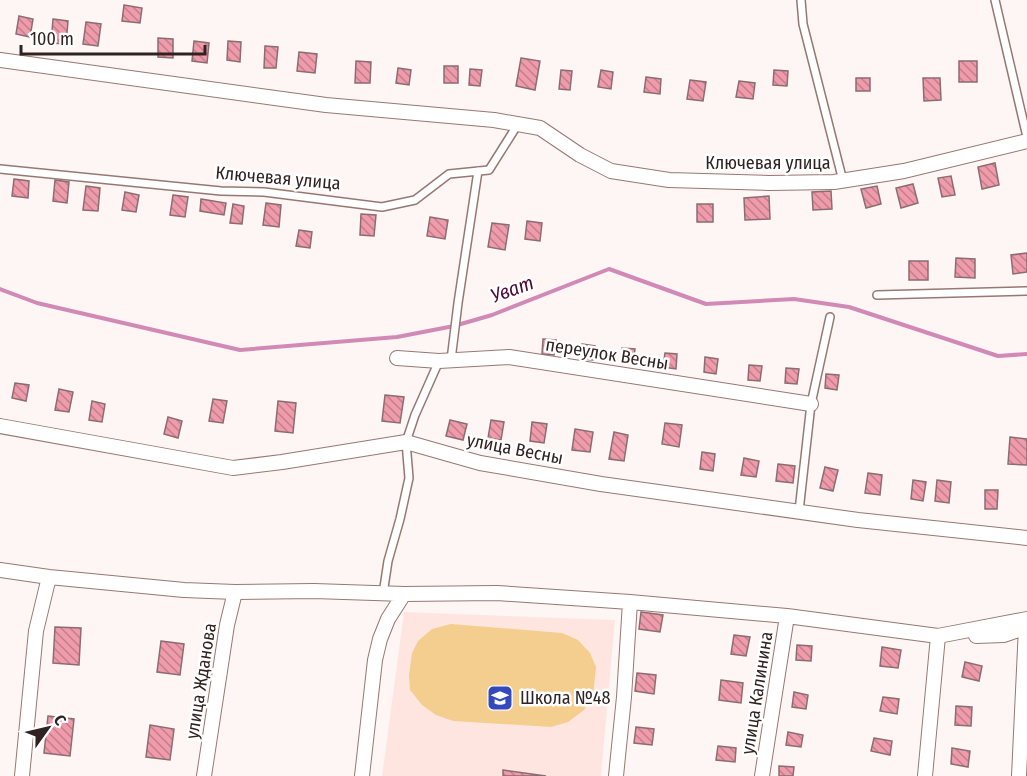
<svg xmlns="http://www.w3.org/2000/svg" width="1027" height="776" viewBox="0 0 1027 776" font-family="'Fira Sans Condensed',sans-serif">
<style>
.built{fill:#ffe5df}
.pitch{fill:#f4ce8e}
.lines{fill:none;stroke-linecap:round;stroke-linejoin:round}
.stream{stroke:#d18ab6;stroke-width:4}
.building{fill:url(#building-back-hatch);stroke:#8b6c71;stroke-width:1.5}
.service-casing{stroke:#967872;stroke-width:10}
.minor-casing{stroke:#967872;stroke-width:16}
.service{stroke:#fff;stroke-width:7}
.minor{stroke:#fff;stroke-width:14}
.labels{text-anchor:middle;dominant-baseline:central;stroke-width:5;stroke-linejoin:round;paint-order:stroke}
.street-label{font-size:18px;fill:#2f2220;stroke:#fff}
.poi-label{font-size:18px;fill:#2f2220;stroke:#fff;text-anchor:start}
.water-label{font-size:20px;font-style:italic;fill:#490a37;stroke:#fff}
</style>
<defs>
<pattern id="building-back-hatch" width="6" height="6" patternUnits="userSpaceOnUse" patternTransform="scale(1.5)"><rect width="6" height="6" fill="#f09bac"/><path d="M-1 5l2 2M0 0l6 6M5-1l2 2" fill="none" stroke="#c37e8c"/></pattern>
</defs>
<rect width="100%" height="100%" fill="#fef6f5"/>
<path class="built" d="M404,612l211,8 -14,156h-219z"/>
<path class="pitch" d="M451,624l111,9 16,7 12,13 6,14 -3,28 -9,15 -16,12 -17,5 -98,-6 -17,-6 -14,-10 -12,-15 -1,-15 3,-22 6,-12 14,-12z"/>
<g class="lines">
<path class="stream" d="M0,289l37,14 203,47 157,-13 57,-11 38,-11 117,-46 97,35 88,-5 55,8 149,49 29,-2"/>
</g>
<path class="building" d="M124,5l18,3 -2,15 -18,-2z
M19,16l14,3 -3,18 -14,-3z
M53,19l15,2 -2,23 -15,-1z
M86,22l15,2 -3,22 -15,-2z
M158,38l15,1v19l-15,-1z
M194,41l15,2 -2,20 -15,-2z
M228,41l13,1 -1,20 -13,-2z
M265,46l13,1 -2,21h-12z
M299,52l18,2 -2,19 -18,-2z
M521,58l19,3 -5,29 -19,-4z
M356,61l15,1 -1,21h-15z
M959,61h18v21h-18z
M444,66h14v17h-14z
M398,68l13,2 -2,15 -13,-2z
M470,69l12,1 -2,16 -11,-1z
M561,70l11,1 -2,19 -11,-1z
M601,70l12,2 -2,17 -13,-2z
M774,70l14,1 -1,15 -14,-1z
M646,77l15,2 -1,15 -16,-2z
M856,78h14v13h-14z
M923,78h17l1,22 -17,1z
M690,80l16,2 -3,19 -16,-2z
M739,81l16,2 -2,16 -17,-2z
M995,163l4,22 -17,4 -4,-22z
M951,176l4,19 -13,2 -4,-19z
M14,179l15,2 -1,17 -16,-2z
M55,180l14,2 -2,21 -14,-2z
M913,184l5,19 -17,5 -5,-20z
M86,186l14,2 -2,23 -15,-1z
M877,186l4,18 -15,4 -5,-19z
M831,191l1,18 -19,1 -1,-18z
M125,192l14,3 -3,17 -14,-2z
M173,195l15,2 -3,20 -15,-2z
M769,196l1,23 -25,1 -1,-22z
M201,199l25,4 -2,12 -24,-4z
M266,203l15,2 -2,22 -16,-2z
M233,204l11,2 -2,18 -12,-1z
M697,204h16v18h-16z
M361,214l15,1 -2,21 -14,-1z
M430,217l18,3 -3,19 -18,-3z
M527,221l15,2 -2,18 -15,-2z
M492,223l17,2 -4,25 -17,-3z
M299,230l13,2 -2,16 -14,-2z
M1027,253v19l-14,2 -2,-19z
M956,258l19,1v19l-20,-1z
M909,261h19v19h-19z
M543,339l13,1 -2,15 -12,-1z
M582,344l13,2 -2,14 -12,-1z
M622,348l13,1 -2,15 -12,-2z
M665,353l12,1 -1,15 -13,-2z
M705,357l13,2 -2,15 -12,-2z
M749,365l13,1 -2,15 -12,-1z
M786,368l13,1 -2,15 -12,-1z
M826,374l13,1 -2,15 -12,-2z
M15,383l14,2 -3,16 -14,-3z
M59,389l14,3 -4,20 -14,-2z
M385,395l19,2 -4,26 -18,-2z
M213,399l14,2 -4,22 -14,-2z
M92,401l13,3 -3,18 -13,-2z
M278,401l18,2 -3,30 -18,-2z
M168,417l14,4 -4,17 -14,-4z
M450,420l17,4 -4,16 -17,-4z
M491,420l13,2 -3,18 -13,-2z
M532,422l15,2 -3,19 -14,-2z
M665,423l17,2 -3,22 -17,-3z
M575,429l18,3 -3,20 -18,-2z
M614,432l14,3 -4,26 -15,-2z
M1010,437l17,2v26l-19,-1z
M702,452l13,2 -2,17 -13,-2z
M744,458l15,3 -3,16 -15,-2z
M778,464l17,2 -2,17 -17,-2z
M825,467l13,3 -5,21 -13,-3z
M868,473l14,2 -2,20 -15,-2z
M913,480l13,2 -3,19 -12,-2z
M937,480l14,2 -2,21 -14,-2z
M985,490h13l-1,19h-12z
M641,612l22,3 -3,17 -21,-3z
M55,627l26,1 -2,37 -26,-2z
M734,635l16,2 -4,19 -15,-2z
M161,641l23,3 -4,31 -23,-3z
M797,645l15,1 -1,15 -15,-1z
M882,647l19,3 -3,18 -18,-2z
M965,662l17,4 -3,15 -17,-4z
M637,673l19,2 -2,19 -19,-3z
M721,680l22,3 -2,20 -22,-3z
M794,692l14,3 -2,14 -14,-2z
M883,697l16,2 -2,15 -17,-3z
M956,706l16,1 -1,19 -16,-1z
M48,716l26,3 -4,37 -26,-3z
M150,725l24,4 -4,31 -24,-3z
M636,727l18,2 -2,16 -18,-2z
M788,732l15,3 -2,12 -15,-2z
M874,738l18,3 -2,14 -19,-4z
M718,746l18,2 -1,14 -19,-2z
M952,748l18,3 -2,16 -17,-3z
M779,766l15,1 -1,9h-14z
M503,770l43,6h-43z"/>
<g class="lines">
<g class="service-casing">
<path id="service" d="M801,0l2,24 40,157
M995,0l32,137
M0,169l221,22 43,1 118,15 33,-7 34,-26 40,-4 29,-46
M877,295l150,-4
M451,360l7,-57 20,-132
M799,511l12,-107 19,-87
M383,594l5,-33 12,-42 9,-41 -3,-36 9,-27 24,-54"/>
</g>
<g class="minor-casing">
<path id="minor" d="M0,60l326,45 168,15 46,8 40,27 31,16 58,9 100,3 65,-1 70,-11 123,-30
M397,358l42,3 70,-4 302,47
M0,426l233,42 49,-6 124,-20 74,21 121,21 257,36 169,18
M0,570l49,7 135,13 51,2 79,-1 90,3 93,-1 133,9 157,14 151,20 89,-17
M976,636l28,-1 23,-8
M22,776l14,-145 13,-54
M204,776l23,-151 8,-33
M362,776l13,-116 5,-21 8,-20 16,-25
M616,776l8,-79 6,-95
M762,776l25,-160
M925,776l13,-140
M1019,776l7,-149"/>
</g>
<use href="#service" class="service"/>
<use href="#minor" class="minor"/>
</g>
<defs>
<g id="school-square" transform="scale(1.35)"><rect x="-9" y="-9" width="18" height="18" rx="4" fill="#3449bb" stroke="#fff"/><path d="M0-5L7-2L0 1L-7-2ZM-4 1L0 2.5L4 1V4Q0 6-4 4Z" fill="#fff"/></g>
</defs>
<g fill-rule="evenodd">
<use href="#school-square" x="500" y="698"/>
</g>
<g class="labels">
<g class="street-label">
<text x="768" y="163">Ключевая улица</text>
<text transform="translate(278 178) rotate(5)">Ключевая улица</text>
<text transform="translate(607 354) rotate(9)">переулок Весны</text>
<text transform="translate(515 449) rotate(11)">улица Весны</text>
<text transform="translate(201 681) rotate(-81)">улица Жданова</text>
<text transform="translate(757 693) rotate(-81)">улица Калинина</text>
</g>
<g class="poi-label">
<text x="520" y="698">Школа №48</text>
</g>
<g class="water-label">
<text transform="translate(512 289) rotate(-20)">Уват</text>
</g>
</g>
<g transform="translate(48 728) rotate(56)" stroke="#ffffff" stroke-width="4.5" paint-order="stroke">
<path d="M0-4.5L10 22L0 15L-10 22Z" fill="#2f2220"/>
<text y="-9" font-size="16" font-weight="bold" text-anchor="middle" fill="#2f2220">С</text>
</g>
<path d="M21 45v9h184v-9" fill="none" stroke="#2f2220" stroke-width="3"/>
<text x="30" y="45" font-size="18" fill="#2f2220" stroke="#ffffff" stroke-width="4.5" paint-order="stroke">100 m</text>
</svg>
